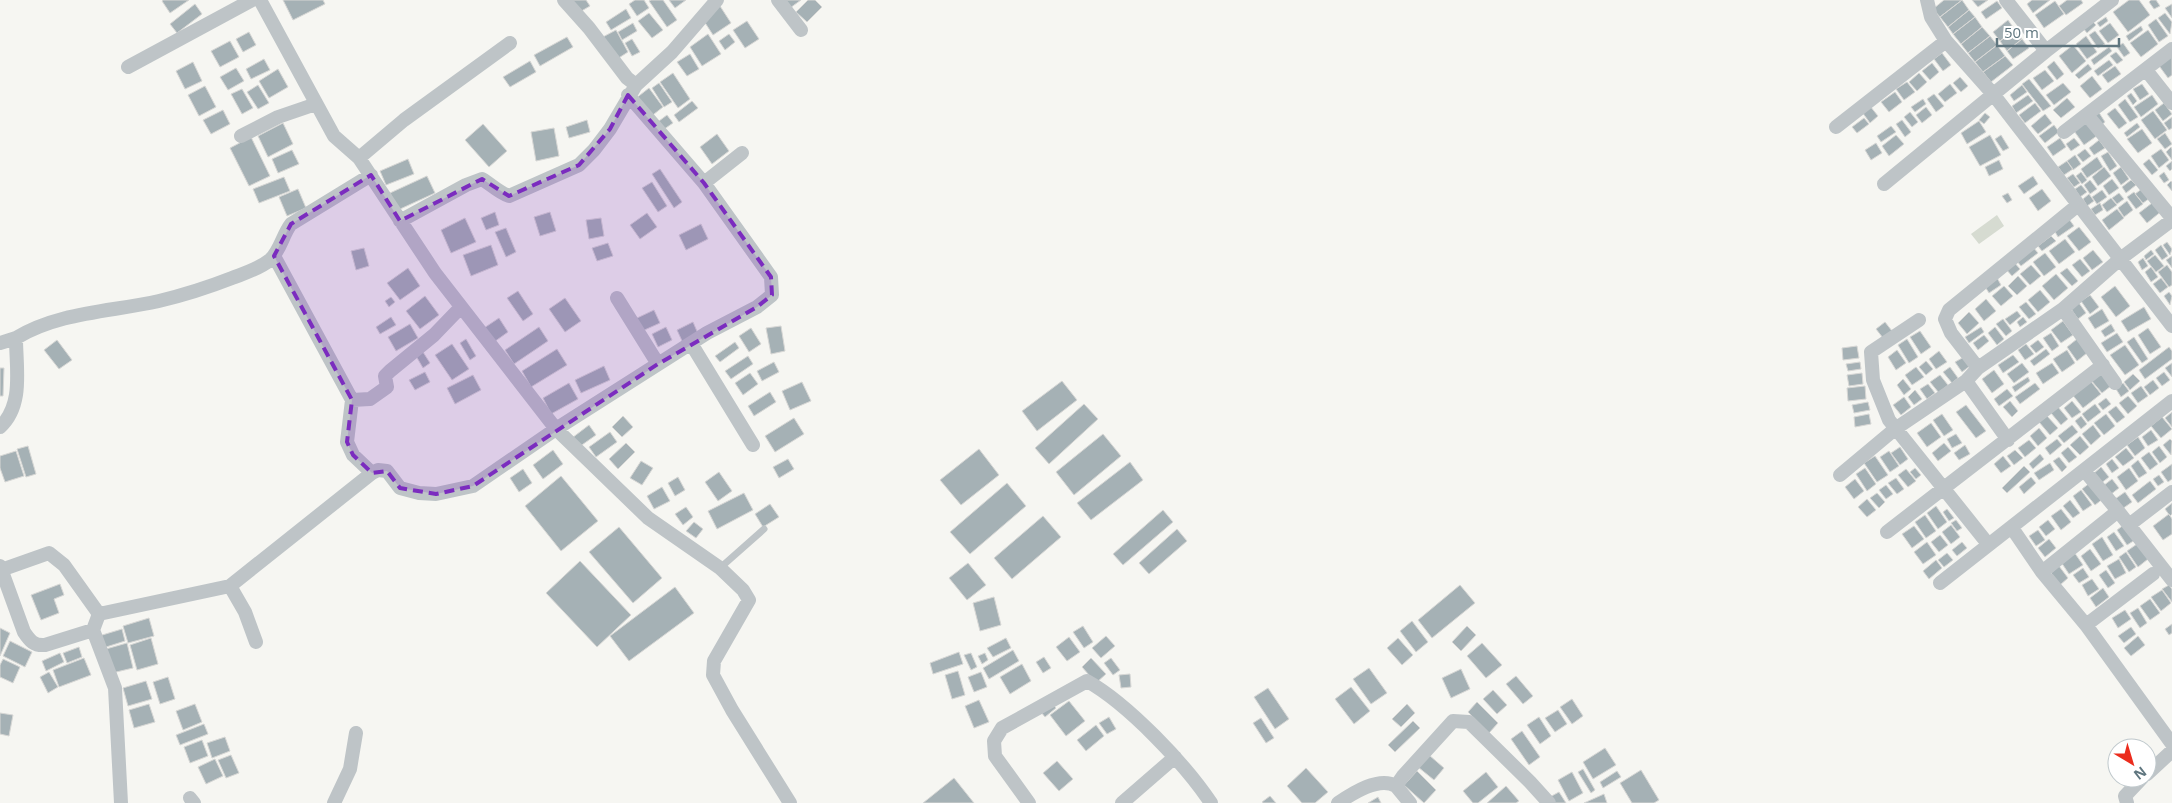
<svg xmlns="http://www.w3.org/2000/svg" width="2172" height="803" viewBox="0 0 2172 803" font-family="'Open Sans',sans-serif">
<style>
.green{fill:#d6dbd1}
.building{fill:#a5b1b5;stroke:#d7d7d5}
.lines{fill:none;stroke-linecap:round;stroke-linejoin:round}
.service{stroke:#bec4c7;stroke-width:7}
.minor{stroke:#bec4c7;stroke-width:14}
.marked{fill:#7b2cbf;fill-opacity:0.2;stroke:#7b2cbf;stroke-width:4;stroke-dasharray:10 6;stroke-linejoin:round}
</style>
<rect width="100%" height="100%" fill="#f6f6f2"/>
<path class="green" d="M1997,215l7,11 -25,18 -8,-10z"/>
<path class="building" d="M163,0h26l-19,13 -8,-12z
M283,0h40l2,4 -32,16z
M570,0h16l4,6 -12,7z
M635,0h9l5,8 -12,8 -8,-12z
M651,0h12l14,20 -10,7 -18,-26z
M669,0h17l-11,8z
M784,0h17l-11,8z
M808,0h7l7,7 -15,15 -11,-10z
M1944,0h18l-22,17 -7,-8z
M1962,0l7,10 -21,17 -8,-10z
M1972,0h16l-10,7z
M2032,0h18l-17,13 -6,-9z
M2067,0h14l2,3 -17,12 -7,-9z
M2129,0h10l11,15 -22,17 -15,-20z
M2151,0h5l4,6 -6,3 -5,-7z
M1997,1l5,7 -16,11 -5,-7z
M2055,1l9,13 -20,14 -9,-13z
M195,4l7,10 -25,19 -7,-9z
M2172,4v14l-7,-10z
M720,6l11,17 -18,12 -11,-17z
M626,9l5,9 -20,12 -5,-8z
M1969,10l6,7 -22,17 -5,-7z
M649,13l14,17 -11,8 -14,-17z
M2165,13l7,9 -2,12 -12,-16z
M1975,17l7,10 -21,17 -8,-10z
M2106,17l2,4 -8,6 -3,-4z
M2156,19l12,17 -9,6 -11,-17z
M2008,20l7,10 -15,11 -7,-9z
M747,21l12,18 -14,9 -12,-18z
M2092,21l4,4 -9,8 -4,-5z
M633,23l4,8 -15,9 -4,-8z
M2110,23l9,12 -11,8 -9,-12z
M2141,26l2,4 -14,11 -3,-5z
M1982,27l8,9 -22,17 -7,-9z
M616,30l12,22 -14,9 -13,-23z
M2015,30l7,9 -15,12 -7,-10z
M2148,30l10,14 -17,13 -11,-14z
M2095,31l10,13 -7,4 -9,-13z
M249,32l7,13 -13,7 -7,-13z
M708,34l13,20 -19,12 -12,-19z
M729,34l6,8 -10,8 -6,-9z
M1990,36l7,9 -22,17 -7,-9z
M2086,36l11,16 -10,7 -11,-15z
M567,37l6,10 -33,19 -6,-11z
M632,39l8,13 -8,4 -7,-13z
M2022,39l7,9 -16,11 -6,-8z
M230,41l9,16 -19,10 -9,-16z
M2123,43l7,10 -6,4 -7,-10z
M1997,45l8,11 -22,16 -8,-10z
M2073,45l13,16 -14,12 -13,-17z
M2109,47l3,4 -18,14 -3,-5z
M2116,52l7,8 -6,4 -7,-8z
M1942,53l9,12 -8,6 -9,-12z
M690,54l9,15 -12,7 -10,-14z
M2172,54v21l-4,3 -11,-15z
M2005,56l8,9 -22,17 -8,-10z
M264,59l6,11 -19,9 -5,-10z
M2109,60l4,5 -15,11 -4,-5z
M530,61l6,11 -26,15 -7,-10z
M2054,61l10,13 -7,6 -10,-13z
M193,62l9,19 -17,8 -9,-18z
M1932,63l7,9 -9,8 -8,-9z
M2088,64l4,5 -13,10 -4,-4z
M2115,66l6,8 -13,9 -6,-8z
M236,68l8,13 -16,9 -8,-13z
M278,69l10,18 -19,11 -10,-17z
M2045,70l9,11 -12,9 -9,-12z
M673,73l17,26 -12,9 -18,-26z
M1919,73l8,9 -10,9 -8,-9z
M2092,76l10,13 -12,9 -10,-12z
M1960,77l8,9 -7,6 -8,-9z
M2029,79l22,27 -8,5 -21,-27z
M1907,82l8,10 -11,8 -8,-11z
M659,83l13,19 -8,5 -12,-19z
M2063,83l8,9 -17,13 -8,-10z
M1950,84l7,9 -12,9 -7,-8z
M2142,84l7,10 -9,6 -7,-11z
M258,85l11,18 -11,6 -11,-17z
M2022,85l5,7 -13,9 -4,-6z
M205,86l11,21 -17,9 -11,-21z
M649,88l14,19 -14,11 -14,-19z
M242,89l11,19 -11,6 -11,-20z
M1895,92l7,10 -13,10 -8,-10z
M2131,93l6,8 -4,4 -6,-9z
M1934,94l10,12 -8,6 -9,-13z
M2028,95l5,6 -17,12 -4,-7z
M2152,95l6,9 -17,13 -7,-10z
M2067,98l8,9 -14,11 -8,-8z
M1923,99l3,5 -11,8 -4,-5z
M2125,99l13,18 -8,5 -12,-17z
M692,101l6,7 -19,14 -5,-7z
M2035,103l6,8 -16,12 -6,-8z
M2164,103l8,11 -9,7 -8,-11z
M1870,106l8,10 -8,7 -8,-11z
M1926,107l6,8 -10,8 -6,-8z
M2115,108l12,15 -8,6 -12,-15z
M223,110l7,14 -19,10 -8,-14z
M2098,111l7,11 -5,4 -8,-11z
M2153,111l14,19 -12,9 -14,-19z
M1910,112l8,10 -6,5 -8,-10z
M1985,113l5,4 -6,7 -5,-4z
M2045,114l7,9 -14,11 -7,-8z
M667,115l6,8 -13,9 -5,-8z
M2172,117v11l-3,2 -5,-7z
M1864,118l5,6 -12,9 -5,-6z
M2085,118l13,17 -14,10 -12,-17z
M587,120l3,12 -21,6 -3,-11z
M1902,120l9,12 -6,5 -9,-13z
M1979,121l7,11 -19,12 -6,-11z
M283,123l10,21 -25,13 -10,-21z
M2137,123l3,4 -13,10 -3,-4z
M483,124l24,27 -18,16 -24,-27z
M2054,125l5,7 -14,11 -6,-7z
M1891,126l5,6 -15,10 -4,-6z
M554,128l5,28 -23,5 -5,-29z
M2142,129l10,14 -14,10 -11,-14z
M2165,133l7,11 -7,5 -8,-10z
M717,134l12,17 -17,13 -12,-17z
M1896,135l8,9 -15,12 -7,-10z
M1990,135l11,20 -21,11 -11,-19z
M2001,135l8,13 -6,3 -8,-12z
M251,137l19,39 -21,10 -19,-38z
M2060,138l6,9 -13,9 -6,-9z
M2074,138l6,7 -9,6 -5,-7z
M2099,140l6,8 -11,7 -5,-7z
M1876,143l6,10 -11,7 -6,-10z
M2171,147l1,2v11l-6,-8z
M2085,149l6,7 -8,6 -6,-7z
M2161,149l8,11 -10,8 -8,-12z
M292,150l7,14 -21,9 -6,-14z
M2108,152l9,14 -7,5 -9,-15z
M2075,155l6,9 -8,6 -6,-9z
M2097,157l6,10 -16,11 -6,-9z
M408,159l6,15 -28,11 -6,-14z
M2149,159l9,11 -6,5 -9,-11z
M1999,160l4,9 -14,7 -4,-9z
M2067,161l6,8 -9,6 -6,-8z
M2172,161v8l-2,2 -4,-5z
M2104,167l7,9 -13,10 -6,-9z
M2121,167l8,12 -8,6 -8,-12z
M660,169l22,33 -8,6 -22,-34z
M2081,172l6,8 -5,4 -6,-8z
M2164,172l5,8 -5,3 -5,-7z
M2073,174l7,9 -6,4 -7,-9z
M427,176l8,17 -37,17 -8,-17z
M2033,176l5,8 -14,10 -6,-8z
M284,177l6,14 -31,12 -6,-14z
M2112,179l7,9 -10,7 -6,-9z
M2090,180l7,9 -7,5 -6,-9z
M2131,180l5,5 -10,8 -4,-6z
M2171,181l1,1v9l-5,-6z
M652,182l15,24 -9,6 -16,-24z
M2081,185l6,7 -7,5 -5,-8z
M2143,188l7,10 -7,5 -8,-9z
M298,189l8,19 -19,8 -8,-19z
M2042,189l9,12 -13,10 -9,-13z
M2102,190l5,7 -10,7 -5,-7z
M2134,192l9,12 -7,5 -9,-12z
M2008,193l4,7 -5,3 -5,-7z
M2119,193l5,6 -7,5 -5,-6z
M2089,194l5,7 -7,5 -4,-7z
M2111,198l6,7 -10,7 -5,-7z
M2156,200l7,10 -16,13 -8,-10z
M2127,201l6,9 -9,7 -6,-9z
M2100,203l3,7 -8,5 -4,-6z
M2117,209l7,9 -15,12 -7,-10z
M495,212l4,13 -13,5 -5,-12z
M550,212l6,19 -16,5 -6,-19z
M647,213l10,14 -17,12 -10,-14z
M465,218l11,24 -25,11 -10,-23z
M601,218l3,18 -15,3 -3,-19z
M2069,219l5,7 -16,11 -4,-7z
M701,224l7,15 -22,11 -7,-15z
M2079,227l12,15 -12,9 -12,-15z
M506,228l10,24 -10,5 -11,-25z
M2051,236l5,5 -14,10 -4,-5z
M2065,239l10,13 -16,12 -10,-13z
M2167,242l5,7 -2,6 -7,-10z
M608,243l5,13 -16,5 -5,-13z
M491,245l7,20 -27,11 -8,-21z
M2161,245l7,11 -6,4 -7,-10z
M2033,247l5,6 -17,13 -5,-6z
M364,248l5,18 -13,4 -5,-19z
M2093,250l10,12 -11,8 -9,-12z
M2151,250l3,4 -8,6 -2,-4z
M2045,253l11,14 -12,9 -11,-14z
M2155,255l9,11 -8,6 -9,-11z
M2172,256v12l-6,-8z
M2143,258l5,8 -6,4 -4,-8z
M2080,259l10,12 -8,6 -10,-12z
M2013,261l7,8 -8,7 -7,-8z
M2031,265l10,11 -11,9 -10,-11z
M2167,265l5,7v13l-3,2 -11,-15z
M2151,267l7,10 -7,5 -6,-10z
M408,268l12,18 -20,14 -13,-17z
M2067,268l11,13 -6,5 -12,-13z
M2056,274l12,14 -14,12 -12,-14z
M1996,276l5,9 -12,8 -5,-8z
M2018,276l9,10 -10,9 -9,-9z
M2161,278l7,9 -8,6 -7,-9z
M2004,286l9,10 -12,10 -9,-10z
M2115,286l15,20 -14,11 -15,-20z
M2040,290l10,12 -12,10 -10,-12z
M518,291l15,23 -10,7 -16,-23z
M2169,292l3,4 -2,9 -6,-9z
M2090,295l9,12 -9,7 -9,-13z
M425,296l14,19 -19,14 -14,-18z
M391,297l4,5 -6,5 -4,-6z
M565,298l16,23 -16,11 -16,-23z
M1986,299l10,12 -12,10 -9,-12z
M2026,302l10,12 -7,5 -10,-12z
M2079,303l7,10 -8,6 -7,-10z
M2144,307l7,12 -23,13 -7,-11z
M2102,309l7,12 -14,8 -7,-11z
M654,310l6,13 -20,9 -5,-13z
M2017,311l4,5 -11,9 -5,-6z
M1969,312l10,11 -12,11 -9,-11z
M391,317l5,8 -16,9 -4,-7z
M2023,317l4,5 -7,5 -3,-5z
M499,318l9,14 -14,10 -10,-14z
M2003,319l9,12 -6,5 -10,-12z
M2063,321l10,14 -12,8 -10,-13z
M693,322l6,14 -16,7 -6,-13z
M1885,322l7,9 -9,7 -7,-9z
M410,324l8,14 -22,13 -8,-14z
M2111,324l4,7 -10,6 -4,-6z
M781,326l4,25 -14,3 -5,-26z
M539,327l9,14 -34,23 -9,-14z
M666,327l6,13 -14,7 -6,-13z
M1981,327l3,5 -15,11 -4,-6z
M1995,327l9,12 -7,6 -9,-12z
M751,328l10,16 -12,8 -10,-16z
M2148,328l13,19 -11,7 -12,-19z
M1920,331l11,16 -10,7 -11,-17z
M2051,333l8,13 -7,5 -9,-13z
M2117,333l6,9 -16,10 -6,-9z
M1984,335l5,6 -11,9 -5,-7z
M2134,337l14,22 -6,4 -15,-21z
M466,339l10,17 -6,4 -10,-17z
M1907,339l11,18 -9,6 -11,-18z
M2077,339l10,14 -10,8 -10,-14z
M57,340l15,20 -13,9 -15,-19z
M2038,340l6,7 -8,6 -6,-7z
M735,342l4,6 -19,14 -5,-6z
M452,344l17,25 -17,11 -17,-25z
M2026,344l8,10 -9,6 -7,-10z
M2125,345l14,20 -14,10 -15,-20z
M1857,346l2,12 -16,2 -1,-12z
M2169,347l3,4v8l-27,20 -6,-9z
M557,349l10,16 -36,22 -9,-16z
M2046,349l4,5 -16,12 -4,-5z
M1897,350l9,13 -10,7 -8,-13z
M2067,350l8,13 -13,9 -9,-13z
M1939,351l8,11 -11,7 -7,-10z
M423,352l7,11 -7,5 -7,-12z
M2013,355l6,7 -16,11 -5,-8z
M748,356l5,8 -22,15 -6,-8z
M1964,357l6,9 -8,6 -7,-10z
M1926,361l7,8 -7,6 -7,-8z
M774,362l5,10 -17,9 -5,-10z
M1860,362l1,7 -13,2 -2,-7z
M2022,363l7,9 -15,11 -7,-9z
M2052,363l7,10 -16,11 -7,-11z
M2172,363v14l-7,-9z
M604,366l6,14 -29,13 -6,-13z
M1916,367l8,10 -12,8 -7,-10z
M1950,367l8,11 -6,5 -9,-11z
M0,368h4l-1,28h-3z
M1994,370l10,14 -12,9 -10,-14z
M2099,371l12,15 -9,7 -12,-14z
M425,372l5,10 -15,8 -6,-10z
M2164,372l6,8 -8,6 -6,-8z
M750,373l8,11 -15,11 -8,-12z
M1862,373l1,11 -14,2 -2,-11z
M2133,374l7,7 -10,9 -6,-8z
M473,375l8,15 -26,14 -8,-16z
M1940,375l8,10 -9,8 -9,-11z
M2028,377l2,4 -15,11 -3,-5z
M1903,379l8,10 -7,6 -7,-10z
M2089,379l12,15 -18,14 -12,-15z
M2153,380l6,8 -9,7 -6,-8z
M1062,381l15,19 -40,31 -15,-20z
M802,382l9,19 -21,9 -8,-19z
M569,383l9,16 -27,15 -8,-16z
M2035,383l5,6 -20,15 -5,-7z
M2123,383l6,8 -8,6 -5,-8z
M1928,384l7,9 -8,6 -7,-10z
M1865,386l1,13 -18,2 -1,-13z
M2141,386l7,10 -10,7 -7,-10z
M2007,389l6,7 -14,10 -5,-7z
M1915,390l7,9 -8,6 -6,-8z
M770,392l6,10 -22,14 -6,-10z
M2128,396l9,10 -9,8 -9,-11z
M1904,397l7,10 -10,8 -8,-10z
M2106,398l5,6 -8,6 -5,-6z
M2010,401l8,10 -6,6 -9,-10z
M2072,401l9,11 -9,6 -8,-10z
M1868,402l2,8 -16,3 -2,-8z
M1084,404l14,15 -49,45 -14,-16z
M2095,404l6,8 -13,10 -6,-8z
M1966,405l20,26 -10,7 -20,-26z
M2116,406l9,11 -8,6 -9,-11z
M2058,407l10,12 -7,6 -10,-12z
M2172,412v15l-7,-9z
M1869,414l2,10 -16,3 -1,-10z
M1942,414l11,16 -9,6 -11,-16z
M2106,414l9,12 -11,9 -10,-12z
M623,416l10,11 -11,10 -10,-10z
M2047,416l11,12 -8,7 -11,-13z
M2081,416l6,8 -6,5 -6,-8z
M2162,417l10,12 -11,9 -10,-12z
M794,418l10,16 -29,18 -10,-16z
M1931,423l10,14 -14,10 -10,-14z
M589,425l7,10 -17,12 -7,-9z
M2072,425l6,7 -14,11 -6,-7z
M2093,425l8,11 -10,9 -9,-11z
M2039,428l8,10 -9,8 -8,-10z
M2151,430l7,10 -10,6 -6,-9z
M610,432l7,10 -21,15 -7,-10z
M1103,434l18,22 -47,39 -18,-23z
M1956,434l6,9 -10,5 -5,-9z
M2080,436l9,11 -9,8 -10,-10z
M2138,437l7,11 -10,8 -8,-11z
M2057,439l5,6 -12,10 -5,-7z
M2170,439l2,2 -1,14 -8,-10z
M2029,440l7,8 -11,9 -7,-9z
M626,443l9,9 -17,17 -9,-10z
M1944,443l7,8 -13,10 -6,-8z
M1965,445l5,9 -11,6 -5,-7z
M28,446l8,28 -10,3 -9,-28z
M2159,446l8,11 -7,6 -8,-11z
M1900,447l8,12 -8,6 -9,-12z
M2068,447l9,10 -8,6 -8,-10z
M2126,448l8,10 -11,8 -8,-9z
M979,449l20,26 -38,30 -21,-25z
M553,450l10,14 -20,15 -10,-14z
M2015,450l8,8 -9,7 -7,-9z
M16,451l8,25 -19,6 -5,-14v-12z
M1889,451l10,15 -9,6 -10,-15z
M2149,452l9,12 -8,6 -9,-12z
M2040,454l4,5 -11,10 -4,-5z
M1875,456l13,19 -11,7 -13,-19z
M2003,456l8,10 -10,7 -7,-9z
M2059,457l8,10 -5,5 -9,-11z
M788,459l6,10 -15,9 -6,-11z
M2112,459l7,9 -7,5 -6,-9z
M2138,460l9,13 -8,5 -8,-12z
M641,461l12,7 -11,17 -12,-7z
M1130,462l13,18 -52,40 -14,-17z
M2050,463l4,7 -15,10 -5,-7z
M2172,464v15l-4,3 -7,-10z
M2024,466l6,6 -23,21 -5,-5z
M2101,467l8,10 -9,7 -8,-9z
M1865,468l11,16 -9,7 -11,-17z
M1915,468l6,7 -5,4 -6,-7z
M2129,468l9,13 -12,9 -9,-13z
M523,469l9,14 -13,9 -9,-14z
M1906,469l10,12 -8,6 -10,-12z
M719,472l13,19 -14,10 -13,-19z
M2159,475l5,7 -6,4 -5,-7z
M561,476l37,45 -37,30 -36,-45z
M678,477l7,13 -10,6 -7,-13z
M2031,477l5,6 -12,11 -5,-7z
M1896,478l8,11 -7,5 -9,-11z
M1855,479l9,12 -10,8 -9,-12z
M2112,479l7,9 -9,7 -7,-9z
M2150,481l6,8 -18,14 -6,-8z
M2091,482l13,16 -9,7 -13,-16z
M1007,483l19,23 -56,48 -20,-22z
M1886,485l7,9 -7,5 -7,-9z
M662,487l8,14 -16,8 -7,-13z
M2081,490l11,15 -9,6 -10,-15z
M2125,492l7,10 -10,7 -7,-10z
M744,493l9,17 -36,19 -9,-18z
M1877,493l8,9 -6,6 -9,-10z
M1867,499l9,11 -9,7 -9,-10z
M2070,500l10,13 -7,5 -10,-12z
M2172,503v11l-2,2 -5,-7z
M770,504l9,13 -16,10 -8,-13z
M1936,506l11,16 -9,7 -11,-16z
M686,507l7,10 -10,8 -8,-11z
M1947,509l7,9 -5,3 -6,-9z
M2061,509l10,13 -10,8 -10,-14z
M1163,510l10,12 -50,43 -10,-11z
M2169,514l3,5v15l-9,6 -10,-14z
M1925,515l11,16 -10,7 -11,-16z
M1043,516l18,21 -49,42 -18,-21z
M1956,520l6,8 -5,3 -6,-8z
M2048,520l7,9 -9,7 -7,-9z
M694,522l9,7 -7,9 -10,-7z
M2125,524l10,16 -8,5 -10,-15z
M1951,525l9,12 -9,7 -9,-12z
M1914,526l10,13 -12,9 -10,-14z
M619,527l43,51 -29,25 -44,-51z
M1177,529l10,12 -38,33 -10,-11z
M2038,530l7,10 -9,6 -7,-10z
M2114,532l10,14 -8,5 -9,-14z
M1940,535l8,10 -9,7 -8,-10z
M2102,537l11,18 -10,6 -11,-17z
M2049,539l7,9 -11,9 -7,-9z
M1927,542l9,13 -13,9 -9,-12z
M1962,542l5,6 -10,8 -5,-6z
M2137,544l11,15 -10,8 -11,-16z
M2090,549l11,15 -10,7 -10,-15z
M2074,552l9,13 -14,9 -8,-12z
M2126,552l10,15 -7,5 -10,-15z
M1947,553l6,7 -9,7 -6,-7z
M2119,559l7,14 -11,6 -8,-13z
M1936,560l6,8 -13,11 -6,-8z
M580,561l51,54 -34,32 -51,-54z
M968,563l18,22 -19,15 -18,-22z
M2059,566l9,12 -8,7 -9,-12z
M2083,568l6,9 -10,6 -6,-8z
M2106,570l9,13 -7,5 -9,-13z
M2092,579l7,10 -11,7 -6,-11z
M60,584l4,11 -10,4 5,14 -18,7 -10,-25z
M1460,585l15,18 -43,35 -14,-18z
M2169,585l3,4v13l-10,-13z
M675,587l19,26 -65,48 -19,-25z
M2103,588l6,9 -13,10 -6,-9z
M2162,590l9,13 -10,8 -10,-14z
M994,597l7,28 -21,6 -7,-28z
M2150,599l10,14 -10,7 -10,-14z
M2138,608l9,15 -7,5 -10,-15z
M2125,610l6,9 -13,9 -6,-10z
M149,618l5,18 -26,7 -5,-17z
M1412,621l16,21 -12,10 -16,-21z
M2172,624v9l-3,2 -4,-6z
M1083,626l10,16 -9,6 -11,-16z
M1467,626l9,9 -15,16 -9,-9z
M2131,627l5,7 -12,9 -6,-7z
M0,628l10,5 -10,23z
M122,629l3,12 -22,7 -4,-12z
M1106,636l9,10 -14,12 -9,-10z
M2138,636l7,9 -14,11 -7,-8z
M1069,637l11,15 -13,9 -11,-14z
M151,638l7,26 -21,6 -7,-25z
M1006,638l5,10 -18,9 -6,-9z
M1398,638l15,17 -11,10 -15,-17z
M10,641l22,11 -7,15 -22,-11z
M127,643l6,25 -21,5 -6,-24z
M1482,643l20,22 -16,13 -19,-22z
M79,647l3,10 -15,6 -4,-10z
M1013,650l6,11 -30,18 -6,-11z
M959,652l4,12 -30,10 -3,-11z
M60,653l4,9 -18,9 -4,-10z
M971,653l6,14 -6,3 -7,-15z
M985,653l3,7 -6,4 -4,-8z
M1044,657l7,11 -8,5 -7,-11z
M84,658l7,17 -32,12 -6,-17z
M1091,658l15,16 -10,9 -14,-16z
M1111,658l9,12 -7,5 -9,-12z
M3,659l17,8 -7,16 -13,-6v-12z
M1022,664l9,17 -21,13 -10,-17z
M1369,668l18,25 -16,11 -18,-25z
M1461,669l9,20 -19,9 -9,-20z
M958,671l7,24 -13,4 -7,-24z
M49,672l9,15 -10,6 -8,-16z
M981,672l6,15 -13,5 -6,-15z
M1130,674l1,13 -10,1 -2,-13z
M1516,676l17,20 -10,8 -17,-20z
M168,677l7,22 -15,5 -7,-22z
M146,681l6,18 -24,7 -5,-18z
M1351,687l19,24 -16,13 -19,-25z
M1268,688l21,31 -14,10 -21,-32z
M1493,690l14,15 -10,9 -14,-15z
M1572,699l11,17 -11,8 -12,-17z
M979,700l10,22 -15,6 -9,-22z
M1069,701l16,20 -19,15 -16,-21z
M1477,702l21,21 -9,10 -21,-21z
M149,704l6,18 -21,6 -5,-18z
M195,704l7,18 -19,8 -7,-19z
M1052,704l4,4 -11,9 -4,-5z
M1407,704l8,9 -14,14 -9,-8z
M1558,710l9,14 -12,8 -10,-14z
M0,713l13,2 -4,21 -9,-2z
M1109,717l7,12 -9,5 -8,-11z
M1539,717l12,19 -11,8 -13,-19z
M1261,718l13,20 -8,5 -13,-20z
M1413,721l7,7 -25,24 -7,-7z
M204,724l4,10 -28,11 -4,-10z
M1096,725l8,11 -18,15 -9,-11z
M1522,731l18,26 -11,8 -18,-26z
M225,737l5,14 -18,7 -5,-15z
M202,740l6,16 -18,7 -6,-16z
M1605,748l11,17 -23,14 -10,-17z
M231,755l8,18 -13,5 -8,-18z
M1429,755l15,13 -10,12 -16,-13z
M215,759l8,17 -17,8 -8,-17z
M1057,761l16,18 -14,12 -16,-18z
M1306,768l22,24 -13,11h-13l-15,-17z
M1583,769l12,21 -4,3 -13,-21z
M1641,770l18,30 -5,3h-22l-12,-20z
M1417,771l19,19 -12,13 -20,-18z
M1617,771l4,6 -18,11 -3,-6z
M1486,772l12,15 -20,16h-5l-10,-12z
M1572,772l11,21 -14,8 -11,-21z
M954,778l20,25h-51z
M1506,786l13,15 -3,2h-29z
M1559,792l7,11h-15l-3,-5z
M1604,794l3,9h-23z
M1270,796l6,7h-13l-1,-1z
M1378,797l3,6h-13z"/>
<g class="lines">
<path class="service" d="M720,568l44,-39"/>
<path class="minor" d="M260,0l74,136 25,22 76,115 121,156 92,89 72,50 23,22 6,10 -35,61 -1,14 19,35 58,93
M564,0l25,28 38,50 9,7
M778,0l23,30
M1927,0l4,17 15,24 47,53 179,232
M2006,0l40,51
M128,67l124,-67
M2146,70l26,33
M2087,115l85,103
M1836,127l110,-86
M2064,132l108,-83
M241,136l37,-19 38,-13
M359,158l45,-38 106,-77
M704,183l38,-30
M1884,184l162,-133 66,-51
M400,221l66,-36 16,-6c10,6 16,13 27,17l70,-31 15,-15 16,-21 26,-44 36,-33 45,-52
M274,256l78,144 -5,42 6,13 19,18
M617,298l41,66
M2063,309l52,74
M1919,320l-48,32 2,28 16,40 99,124
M0,343l16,-5
M692,345l61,100
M1978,368l-27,-35 -6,-14 4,-9 129,-105
M352,400l18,-1 17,-12 -2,-11 5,-5 44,-36 27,-28
M0,427c24,-22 16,-59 16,-89 43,-26 94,-26 143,-37 25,-6 50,-14 73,-23 13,-5 27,-9 38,-18 10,-9 13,-26 21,-36l80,-49
M2008,440l-42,-59 12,-13 85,-59 57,-50 52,-39
M2085,471l33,40
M1840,475l55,-46 71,-48
M2172,492l-43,33 43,55
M2012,528l30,44 44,53 86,119
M1887,532l216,-167
M0,566l24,66c6,9 10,14 21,13l48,-15 6,-16 131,-28 142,-113 6,-3 9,1 13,17 19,5 17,1 37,-8 83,-57 151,-96 50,-26 15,-12 -1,-18 -67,-94 -76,-88
M1,570l48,-17 15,12 35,49
M2042,572l76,-61 11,14
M1940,583l232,-182
M230,586l15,26 11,30
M2086,625l67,-51
M93,630l22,58 6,115
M2147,774l25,-23
M1396,786l14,17
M190,798l4,5
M334,803l16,-34 6,-36
M1029,803l-34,-47 -1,-15 8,-13 85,-47c41,23 98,83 124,122
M1122,803l53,-46
M1338,803c15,-10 41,-27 58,-17l7,-10 50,-55 16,1 61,60 19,21
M2127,803l-2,-7 17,-18"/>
</g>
<path class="marked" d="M628,95l76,88 67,94 1,18 -15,12 -99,57 -185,122 -37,8 -36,-6 -13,-17 -15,2 -19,-18 -6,-13 5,-42 -78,-144 17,-32 80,-49 29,46 82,-42 27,17 70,-31 31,-36z"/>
<g transform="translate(2132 763) rotate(142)"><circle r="24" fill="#ffffff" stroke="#bfc8cc"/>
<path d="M0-4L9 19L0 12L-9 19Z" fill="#eb2c1d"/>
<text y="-8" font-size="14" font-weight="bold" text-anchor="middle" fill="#5f767f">N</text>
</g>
<path d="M1997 38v8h122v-8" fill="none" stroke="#5f767f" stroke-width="2.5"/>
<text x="2004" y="38" font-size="15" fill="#5f767f" stroke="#ffffff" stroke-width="4" paint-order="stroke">50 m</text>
</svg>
